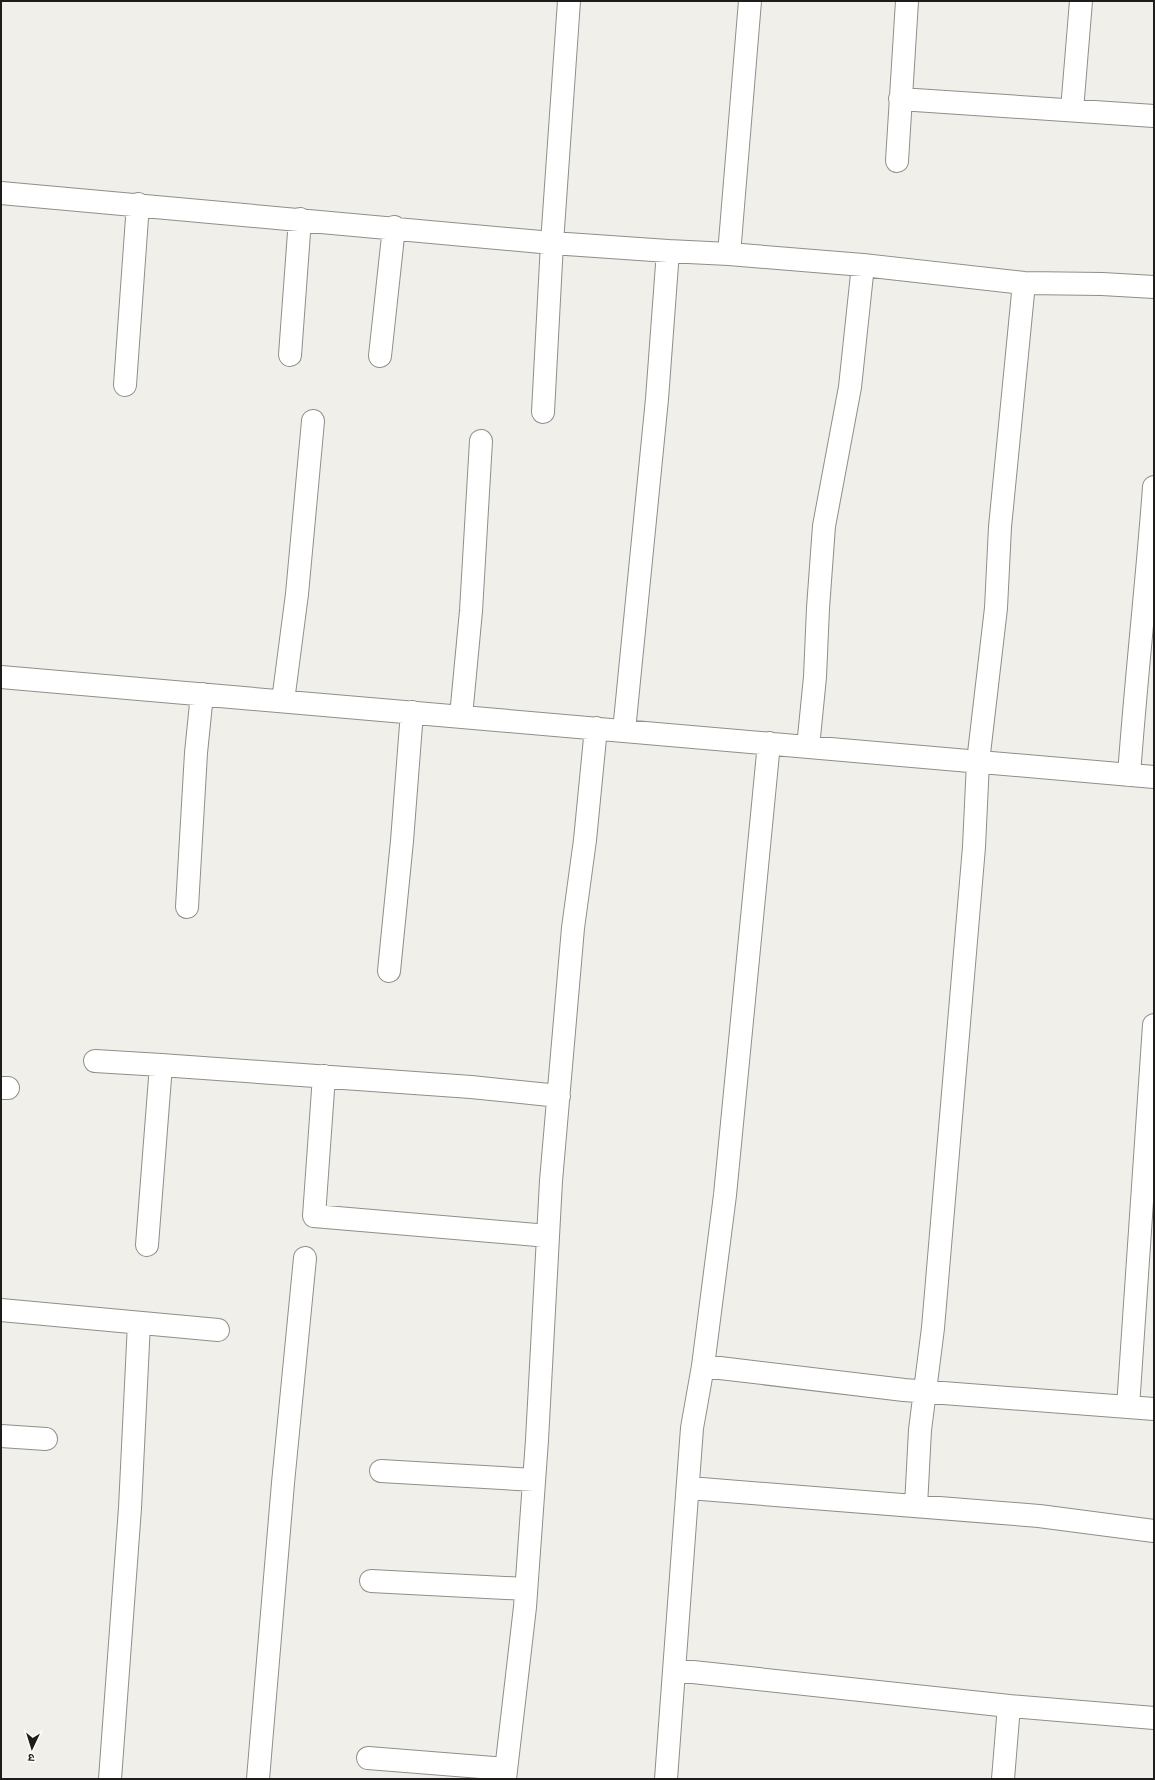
<svg xmlns="http://www.w3.org/2000/svg" width="1155" height="1780" viewBox="0 0 1155 1780" font-family="'Archivo Narrow','Noto Sans Devanagari',sans-serif">
<style>
.lines{fill:none;stroke-linecap:round;stroke-linejoin:round}
.street-casing{stroke:#908e89;stroke-width:24}
.street{stroke:#fff;stroke-width:22}
</style>
<rect width="100%" height="100%" fill="#f1efe9"/>
<g class="lines">
<g class="street-casing">
<path id="street" d="M900,99l254,17
M1072,110l9,-109
M897,161l10,-160
M1,193l551,50 116,8 61,3 134,11 161,18 78,1 52,3
M729,254l21,-253
M290,355l10,-136
M380,356l14,-129
M125,385l13,-181
M543,412l9,-169 17,-242
M1,677l1153,100
M283,701l14,-107 16,-173
M461,716l10,-105 10,-170
M624,731l33,-332 11,-148
M808,747l7,-70 3,-69 6,-82 26,-139 13,-122
M1129,775c7,-97 18,-192 25,-288
M187,907l9,-154 6,-59
M389,971l13,-130 10,-129
M95,1061l66,4 -14,180
M161,1065l310,22 88,9
M324,1076l-10,140 234,20
M1,1088h7
M1,1310l217,20
M703,1366l201,24 250,19
M1128,1407l26,-382
M1,1436l45,3
M381,1471l153,9
M689,1488l350,28 115,15
M916,1506l4,-76 13,-102 41,-481 4,-85 18,-154 4,-81 24,-244
M371,1581l155,8
M674,1670l335,36
M368,1758l138,11
M110,1779l20,-271 9,-185
M258,1779l25,-296 22,-225
M505,1779l20,-172 12,-167 14,-259 22,-253 12,-88 11,-112
M666,1779l26,-351 11,-62 22,-171 44,-452
M1003,1779l6,-73 145,12"/>
</g>
<use href="#street" class="street"/>
</g>
<rect width="1155" height="1780" fill="none" stroke="#1e1d1b" stroke-width="4"/>
<g transform="translate(32 1748) rotate(184)" stroke="#fefcf6" stroke-width="3" paint-order="stroke">
<path d="M0-3L7 15L0 10L-7 15Z" fill="#1e1d1b"/>
<text y="-6" font-size="11" font-weight="bold" text-anchor="middle" fill="#1e1d1b">उ</text>
</g>
</svg>
